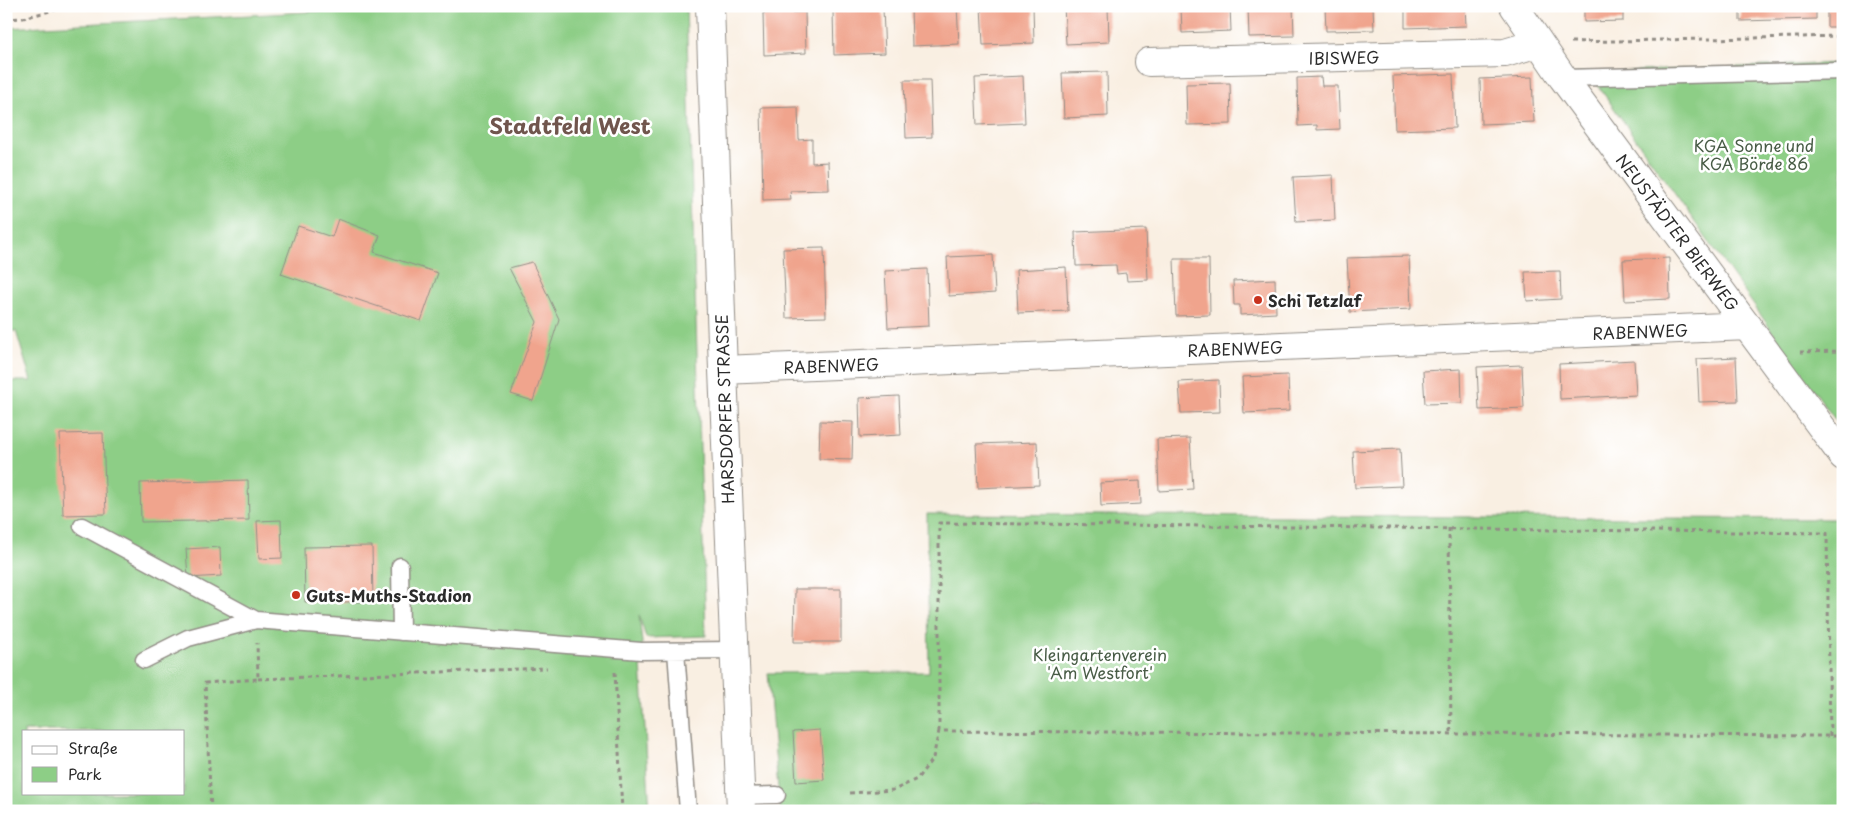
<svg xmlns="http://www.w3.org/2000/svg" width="1849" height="817" viewBox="0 0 1849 817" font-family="'Playpen Sans',sans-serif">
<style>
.green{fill:#8dce86;stroke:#5c7c58;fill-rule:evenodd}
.building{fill:#f0a48d}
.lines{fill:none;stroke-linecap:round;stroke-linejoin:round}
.lane-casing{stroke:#928d86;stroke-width:19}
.street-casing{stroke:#928d86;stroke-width:30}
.path{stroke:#928d86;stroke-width:3;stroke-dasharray:4 4;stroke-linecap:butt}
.lane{stroke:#fff;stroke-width:16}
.street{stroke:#fff;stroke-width:28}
.poi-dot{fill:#c8321e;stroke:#fff;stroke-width:2}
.labels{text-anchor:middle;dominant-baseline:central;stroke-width:5;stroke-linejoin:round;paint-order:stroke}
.street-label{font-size:16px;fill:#2b2b2b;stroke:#fff}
.park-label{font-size:16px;fill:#485c46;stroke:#fff}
.poi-label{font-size:16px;font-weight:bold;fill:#2b2b2b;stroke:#fff;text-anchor:start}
.district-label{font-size:21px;font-weight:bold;fill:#70554d;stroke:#fff}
</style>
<rect width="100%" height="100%" fill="#fff"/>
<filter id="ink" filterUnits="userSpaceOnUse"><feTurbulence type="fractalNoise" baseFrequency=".02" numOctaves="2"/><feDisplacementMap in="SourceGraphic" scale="10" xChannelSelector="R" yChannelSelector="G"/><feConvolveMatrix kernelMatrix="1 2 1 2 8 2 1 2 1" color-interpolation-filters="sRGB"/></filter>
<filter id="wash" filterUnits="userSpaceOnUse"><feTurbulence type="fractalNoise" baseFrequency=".0096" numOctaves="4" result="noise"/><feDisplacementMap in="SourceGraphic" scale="20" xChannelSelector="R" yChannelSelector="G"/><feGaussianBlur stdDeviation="1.12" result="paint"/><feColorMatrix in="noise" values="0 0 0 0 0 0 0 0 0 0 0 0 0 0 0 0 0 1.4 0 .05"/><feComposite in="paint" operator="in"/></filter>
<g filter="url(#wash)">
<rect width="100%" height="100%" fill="#f9efe2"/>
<path class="green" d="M421,6h265l20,630 -60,2 -7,-23 3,27 -1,22 9,147h-644v-430h25l-15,-50 -10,1v-304zM24,731h160v62h-160z
M1843,63v368l-254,-358z
M927,514l916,5v292h-1063l-12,-138 161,-1z"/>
<g id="blocks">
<path class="building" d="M911,6h46l2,38 -47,2z
M981,6h52l1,37 -51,2z
M1064,6h44l1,36 -43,2z
M1181,6h49l1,25 -49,2z
M1248,6h45l1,30 -45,1z
M1325,6h48l1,24 -48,1z
M1405,6h60l1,20 -61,2z
M1584,6h39v15l-39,1z
M1740,6h76v13l-76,2z
M1827,6h16v21h-16z
M883,9l2,44 -51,2 -1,-44z
M805,12l1,41 -42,2 -1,-42z
M1107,72l1,44 -44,2 -2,-45z
M1453,74l2,54 -60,2 -2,-54z
M1023,76l2,47 -48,2 -2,-47z
M1321,77l1,9h16l2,43 -23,1v-5l-19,1 -1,-48z
M1532,77l2,45 -53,2 -1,-45z
M904,80h26l2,57 -26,1z
M1230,83l1,41 -44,1 -1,-41z
M798,107l1,33 13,-1v24l16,-1 1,28 -39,1 1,8 -28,1 -2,-92z
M1333,175l2,45 -39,2 -3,-45z
M338,219l42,16 -6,17 64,21 -17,48 -140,-47 17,-48 34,11z
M1146,229l2,51 -21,1 -1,-8 -9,1 -1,-9 -40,1 -1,-34z
M824,248l2,69 -40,1 -3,-69z
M993,255l2,38 -46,3 -2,-39z
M1409,256l2,53 -61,3 -3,-54z
M1669,258l1,41 -45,2 -2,-41z
M1174,259h35l1,56 -34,1z
M532,262l27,57 -26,82 -22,-7 26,-72 -28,-54z
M1066,267l2,44 -50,2 -2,-43z
M927,269l2,57 -41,2 -3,-57z
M1560,271l1,28 -34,2 -2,-29z
M1275,279l1,34 -36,2v-10h-6l-1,-24z
M1736,357l2,44 -39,1 -2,-43z
M1634,360l2,35 -76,4 -1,-35z
M1522,365l2,43 -45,2 -2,-43z
M1461,369l1,34 -37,1 -2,-33z
M1288,375l1,36 -45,2 -2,-36z
M1219,380l1,32 -39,1 -2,-31z
M899,396l2,39 -41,2 -1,-39z
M820,421l33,1 -1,38 -33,-1z
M103,433l3,81 -43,1 -3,-81z
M1190,438l3,51 -34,2 -2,-52z
M1037,442l2,43 -61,3 -2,-44z
M1400,449l2,37 -47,2 -2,-37z
M248,480l1,40 -108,2 -1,-39z
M1140,481l1,23 -40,2 -1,-23z
M281,520l1,38 -23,1 -2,-38z
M372,546l1,56h-68l-1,-55z
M220,547l1,29 -33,2 -2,-29z
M795,589h46v53h-47z
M820,730l4,50 -28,2 -3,-50z"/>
</g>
</g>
<g filter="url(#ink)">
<use href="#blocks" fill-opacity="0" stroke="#928d86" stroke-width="1"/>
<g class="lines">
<g class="lane-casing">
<path id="lane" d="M1563,78l280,-7
M82,526l174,94 385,31 93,-1
M400,566l1,66
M676,651l12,160
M144,660l44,-22 68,-18
M740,796l37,-1"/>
</g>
<g class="street-casing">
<path id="street" d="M710,6l13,364 18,441
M1514,6l49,72 280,378
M1149,62l356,-9 33,-10
M723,370l1025,-44"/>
</g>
<path class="path" d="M6,19l17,-1 39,-10 136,-2
M1571,42l272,-6
M1800,352l43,-1
M1449,528l2,206
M615,672l7,139
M258,679l289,-11
M1830,736l-3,-203 -888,-10v208l891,5h13
M850,793l44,-3 23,-11 16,-21 6,-27
M211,811l-6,-128 53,-4 -1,-36"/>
<use href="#lane" class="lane"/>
<use href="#street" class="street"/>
</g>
</g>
<g class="poi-dot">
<circle cx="1258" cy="300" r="5"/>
<circle cx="296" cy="595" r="5"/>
</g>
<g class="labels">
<g class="street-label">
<text transform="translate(1344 57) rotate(-1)">IBISWEG</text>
<text transform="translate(1678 232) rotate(53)">NEUSTÄDTER BIERWEG</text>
<text transform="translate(1640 331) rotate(-2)">RABENWEG</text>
<text transform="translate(1235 348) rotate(-2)">RABENWEG</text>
<text transform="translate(831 365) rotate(-2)">RABENWEG</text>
<text transform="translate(724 409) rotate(-92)">HARSDORFER STRASSE</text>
</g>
<g class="park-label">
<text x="1754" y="145">KGA Sonne und<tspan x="1754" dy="18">KGA Börde 86</tspan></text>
<text x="1100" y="654">Kleingartenverein<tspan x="1100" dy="18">'Am Westfort'</tspan></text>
</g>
<g class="poi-label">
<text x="1268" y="300">Schi Tetzlaf</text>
<text x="306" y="595">Guts-Muths-Stadion</text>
</g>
<g class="district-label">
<text x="570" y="125">Stadtfeld West</text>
</g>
</g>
<rect width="1849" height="817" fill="none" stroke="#fff" stroke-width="25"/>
<rect x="22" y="730" width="162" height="65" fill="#ffffff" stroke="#aaaaaa"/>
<rect x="32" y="746" width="25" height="8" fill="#ffffff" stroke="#aaaaaa"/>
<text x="68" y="754" font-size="15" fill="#2b2b2b">Straße</text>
<rect x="32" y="767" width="25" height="15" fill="#8dce86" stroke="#aaaaaa"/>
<text x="68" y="780" font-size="15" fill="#2b2b2b">Park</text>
</svg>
